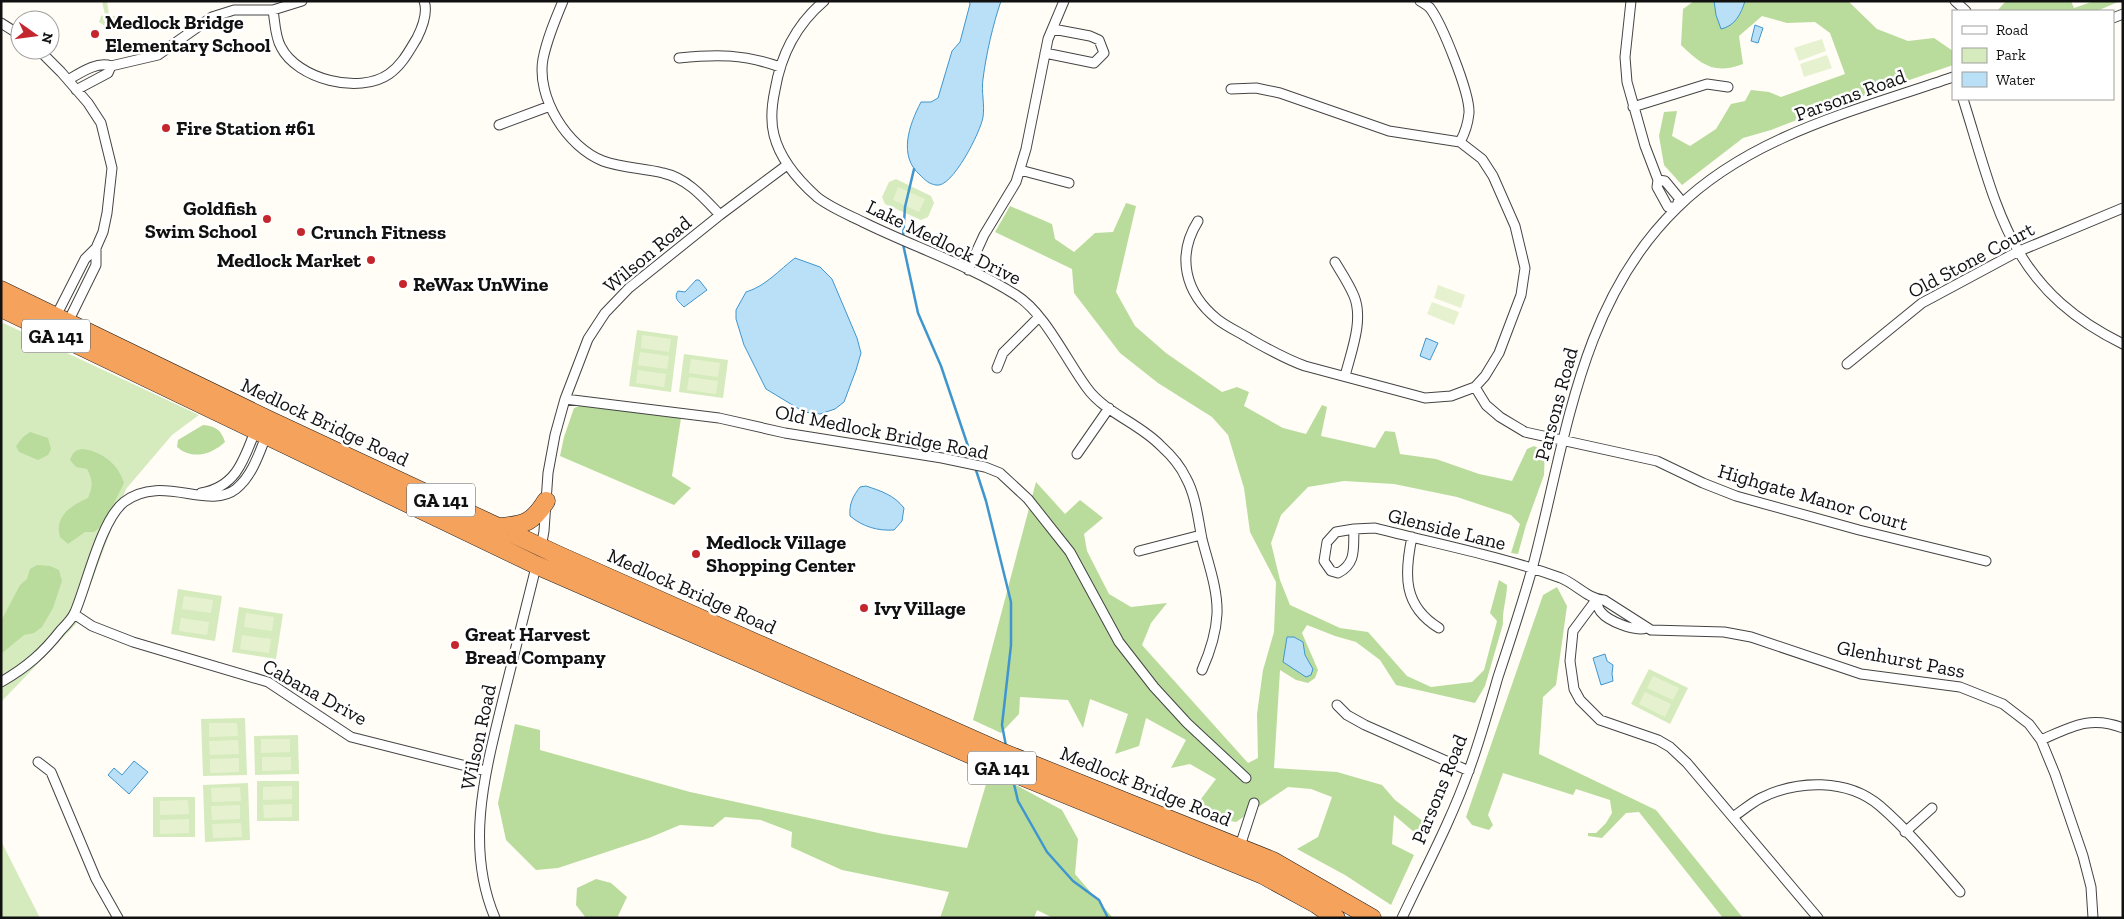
<svg xmlns="http://www.w3.org/2000/svg" width="2124" height="919" viewBox="0 0 2124 919" font-family="'Zilla Slab',serif">
<style>
.green{fill:#d5ebbd}
.forest{fill:#b9dc9c}
.pitch{fill:#e6f2cf}
.water{fill:#b9e0f7;stroke:#3f96cf}
.lines{fill:none;stroke-linecap:round;stroke-linejoin:round}
.stream{stroke:#3f96cf;stroke-width:2.5}
.street-casing{stroke:#444;stroke-width:11}
.highway-casing{stroke:#222;stroke-width:19}
.street{stroke:#fff;stroke-width:9}
.highway{stroke:#f5a25d;stroke-width:18}
.poi-dot{fill:#c4262e;stroke:#fff;stroke-width:2}
.labels{text-anchor:middle;dominant-baseline:central;stroke-width:5;stroke-linejoin:round;paint-order:stroke}
.shield{fill:#fff;stroke:#585858;stroke-width:1}
.shield-label{font-size:19px;font-weight:bold;fill:#111}
.poi-label{font-size:20px;font-weight:bold;fill:#111;stroke:#fff;text-anchor:start}
.street-label{font-size:20px;fill:#111;stroke:#fff}
</style>
<rect width="100%" height="100%" fill="#fffdf5"/>
<path class="green" d="M102,1h5l2,14 8,2v4l-12,5 -6,-4 2,-6 4,-1z
M896,179l35,17 3,7 -6,14 -7,3 -36,-16 -3,-7 7,-15z
M1,322l198,93 -27,20 -46,54 -50,135 -75,78z
M637,330l41,6 -7,56 -42,-6z
M684,354l44,6 -5,38 -44,-6z
M178,589l44,7 -7,45 -44,-7z
M239,607l44,7 -7,45 -44,-7z
M1649,669l39,19 -18,36 -39,-20z
M245,718l2,57 -44,1 -2,-57z
M298,735l1,39 -44,1 -1,-39z
M257,781h42v40h-42z
M248,783l2,57 -45,2 -2,-57z
M153,797h42v40h-42z
M1,841l39,77h-39z"/>
<path class="forest" d="M1694,1h154l29,28 31,12 26,-3 19,13v14l-125,43 -57,22 -28,8 -61,47 -18,-20 -5,-29 5,-24 13,-1 -5,25 18,10 26,-17 15,-25 14,-3 6,-11 18,2 12,5 64,-23 -15,-41 -15,-11 -28,1 -25,-7 -23,20 4,28c-29,11 -41,1 -62,-19l2,-36z
M2006,1h65l3,7 20,-7h26l-23,10h-100z
M1126,203l10,3 -20,86 19,34 31,27 56,39 15,-5 12,5 -5,14 39,22 23,6 16,-29 5,2 -6,29 54,12 10,-17 10,1 5,22 36,5 43,15 33,7 15,-32 7,-3 11,5 -1,24 -18,50 -8,29 -7,-1 9,-29 -9,-9 -54,-18 -63,-13 -50,-3 -36,6 -27,28 -10,28 9,37 10,25 50,23 28,4 39,44 24,11 41,-5 12,-12 13,-49 -7,-8 9,-33 8,5c0,13 -5,26 -4,39l-18,62 -10,17 -79,-18 -16,-25 -24,-18 -21,-6 -28,-11 -5,8 16,37 -3,8 -7,5 -12,-3 -16,-10 -6,98 63,4 45,13 13,15 33,25 -13,8 -21,-18 -2,29 22,11 -23,50 -46,-30 -48,-26 21,-12 14,-40 -21,-8 -23,-2 -52,35 -17,-3 -21,-16 18,-24 -26,-15 -19,4 15,-28 -40,-22 -7,28 -24,8 13,-40 -38,-15 -7,29 -15,-28 -48,-3 -1,17 -18,19 -28,-13 63,-238 29,32 15,-14 23,18 -19,16 3,17 22,43 22,13 36,-4 -16,20 -9,22 106,118 10,-5 -1,-44 6,-44 11,-38 2,-50 -26,-50 -6,-44 -16,-53 -16,-18 -54,-34 -38,-30 -46,-60 -2,-24 -77,-37 15,-26 42,18 3,15 19,13 21,-19 18,-1z
M585,404l96,14 -9,58 19,12 -17,17 -114,-49 4,-19 10,-29z
M203,425c13,1 18,5 22,17 -14,13 -33,18 -48,5l1,-7z
M30,432l18,6 3,11 -3,6 -10,5 -19,-8 -3,-6 7,-9z
M83,449c20,3 35,15 41,34l-21,42 -9,7h-9l-17,12 -8,-7c-6,-20 11,-32 28,-39 5,-11 5,-18 -1,-29l-11,-2 -6,-7c3,-8 5,-10 13,-11z
M37,565l13,1 9,4 3,11 -9,27 -11,19 -8,6 -10,2 -23,19v-33l19,-36 7,-6 3,-10z
M1557,587l10,19 -11,79 -13,12 -4,57 117,56 87,108h-20l-84,-106 -13,1 -24,25 -14,-2v-3h8l10,-10 6,-10 -2,-13 -34,-11 -3,6 -70,-22 -15,42 5,10 -4,5 -17,-5 -6,-8 77,-222z
M515,724l25,6v20l150,42 193,42 84,14 23,-77 72,39 16,29 -3,35 38,44h-60l-16,-8 -3,8h-94l9,-26 -107,-22 -51,-23 1,-15 -31,-12 -36,-3 -12,10 -33,-2 -31,13 -91,30 -22,2 -30,-30 -8,-37z
M596,879l15,4 16,14 -10,21h-31l-10,-13 1,-17z"/>
<path class="pitch" d="M1822,39l4,12 -27,10 -5,-13z
M1827,55l5,13 -28,9 -4,-13z
M898,187l27,12 -6,13 -26,-12z
M1438,285l27,10 -4,13 -27,-10z
M1432,302l27,10 -5,13 -27,-11z
M642,335l29,4 -2,13 -28,-4z
M640,352l29,4 -2,13 -29,-4z
M691,359l29,4 -2,14 -29,-4z
M638,370l28,4 -2,13 -28,-4z
M689,377l29,4 -2,13 -29,-4z
M184,596l29,4 -2,13 -29,-4z
M246,613l28,4 -2,14 -28,-4z
M181,618l28,4 -2,13 -28,-4z
M242,635l29,4 -2,14 -29,-4z
M1653,676l26,12 -6,12 -26,-12z
M1645,692l26,12 -6,13 -26,-13z
M209,723h28l1,13 -29,1z
M261,739h29v13l-29,1z
M238,740l1,14 -29,1 -1,-14z
M291,757v13l-29,1v-14z
M239,758v14l-29,1v-14z
M292,786v13l-29,1v-13z
M240,787l1,14 -29,1 -1,-14z
M188,800l1,14 -29,1v-14z
M292,804v13l-28,1 -1,-13z
M240,805v14l-28,1 -1,-14z
M189,819v14l-29,1v-14z
M241,823l1,14 -29,1 -1,-14z"/>
<path class="water" d="M969,1h32c-8,23 -15,54 -18,78 -2,13 2,25 0,38 -2,14 -31,72 -47,68 -7,-1 -11,-5 -16,-10 -22,-19 -11,-50 1,-73h10l7,-4 14,-47 8,-9 10,-38z
M1714,1h31c-4,13 -10,25 -24,28l-5,-14z
M1755,25l8,3 -5,15 -7,-2z
M795,258l25,9 12,12 25,59 4,15 -5,17 -12,32 -9,7 -15,5 -16,-2 -38,-23 -22,-44 -8,-26v-9l10,-18c20,-6 33,-22 49,-34z
M696,280h3l8,10 -23,17c-5,-5 -11,-9 -6,-16l7,1z
M1426,338l12,5 -8,17 -10,-4z
M866,486c15,5 28,9 38,22l-2,13 -8,9c-16,1 -31,-3 -44,-14 -1,-12 3,-20 10,-29z
M1287,637h7l9,5 2,13 8,14 -2,6 -5,2 -23,-15z
M1605,654l2,7 6,4 -1,9 1,7 -12,4 -8,-27z
M134,761l14,11 -19,22 -21,-19 6,-7 8,7z"/>
<g class="lines">
<path class="stream" d="M903,238l2,-31 9,-38
M903,244l15,69 23,53 32,95
M975,467l11,34 25,101v43l-9,80 4,21
M1013,780l5,21 29,51 26,29 26,19 9,18"/>
<g class="street-casing">
<path id="street" d="M563,1c-8,19 -16,38 -20,58 -7,38 24,88 60,102 19,7 40,7 60,12 24,5 41,25 57,42
M824,1c-27,23 -43,53 -49,89 -3,14 -5,30 -1,45 6,24 25,46 43,62 14,11 32,18 48,26 49,24 104,42 151,72 29,18 50,65 71,93 18,25 52,35 74,58 10,9 19,19 25,32 10,18 12,41 16,61 6,24 16,50 15,75 -1,20 -7,38 -15,56
M1420,1c3,2 7,4 10,7 12,16 40,85 39,105 -1,10 -4,20 -9,29
M1631,1l-6,56 2,25 18,64 13,34 -1,7 11,20h9
M1955,1l11,10
M273,10c2,12 2,27 8,37 16,32 78,48 108,27 13,-9 20,-23 28,-36 5,-10 11,-26 7,-37
M2113,18l10,-4
M1,23l19,12
M39,50l22,22 27,31 13,20 11,45 -5,45 -4,19 -7,16v17l-29,59
M1045,53l49,10 10,-10 -5,-13 -9,-4 -37,-7
M679,58c38,-4 65,-4 101,9
M68,80c12,-7 29,-19 43,-14l47,-11 54,-38 22,-7h39l29,-9
M76,90l32,-17 3,-7
M1963,99c35,111 46,189 160,245
M1633,107l74,-23 21,3
M499,125l51,-19
M1020,170l49,13
M1658,180l7,1 14,17 -2,9
M1198,221c-22,35 -13,72 19,98 10,8 22,13 33,20 18,10 35,20 55,27l120,32 26,-2 24,-9 10,-11 14,-23 22,-58 4,-27 -10,-42 -22,-50 -11,-17 -22,-17 -71,-11 -109,-38 -24,-5 -25,1
M1335,262c6,10 14,22 19,34 10,24 -3,56 -9,80
M968,270l16,-35 32,-53 10,-33 22,-110 16,-38
M55,318l30,-59 11,-11
M1847,364l75,-61 95,-51 106,-44
M997,368l6,-15 35,-35
M1475,387l11,18 14,12 25,15 132,29 46,22 33,13 123,34 127,31
M565,399l154,19 66,15 157,25 43,9 15,6 28,26 42,53 49,90 35,45 33,36 59,55
M1077,454l32,-46
M201,493c35,-6 43,-33 54,-62
M1354,529l21,-1c62,16 126,28 186,50 15,6 27,21 43,22l47,30 73,2 27,5 110,37 99,13 43,17 26,20 12,16 14,34 28,82 8,31 2,31
M1354,529c-1,19 3,34 -16,44l-7,-2 -7,-10 3,-19 9,-10z
M1412,537c-8,38 -9,69 27,91
M541,548l3,-17 4,-58 7,-38 10,-36 23,-60 17,-26 24,-25 91,-73 67,-50
M1139,551l62,-16
M1596,600l-23,31 -3,30 4,28 6,11 20,20 58,20 12,7 17,16 131,155
M1596,600c1,3 2,9 5,12 7,9 34,20 45,16
M74,614l18,12 41,16 135,40 83,55 135,34
M1,682c26,-15 42,-29 60,-52 5,-5 11,-11 14,-18 12,-28 26,-92 49,-110 38,-29 84,9 112,-13 16,-13 23,-35 30,-53
M1337,705l10,10 18,10 104,46
M2041,740c30,-13 49,-25 82,-12
M38,762l13,10 45,107 22,39
M1733,817c9,-6 18,-14 28,-19 36,-18 86,-20 119,8 29,25 55,57 80,86
M1905,832l27,-24
M1240,846l14,-43
M495,918c-31,-73 -9,-149 9,-223 11,-44 22,-88 33,-132
M1402,918c23,-49 49,-97 67,-148 11,-30 20,-62 29,-93 12,-36 24,-72 34,-108 34,-126 46,-265 145,-361 74,-73 181,-98 276,-131"/>
</g>
<g class="highway-casing">
<path id="highway" d="M1,290l266,129 291,136 441,196 274,110 99,57
M1,308l535,257 463,202 264,108 53,29 20,14
M500,527c25,-2 33,-5 46,-26"/>
</g>
<use href="#street" class="street"/>
<use href="#highway" class="highway"/>
</g>
<g class="poi-dot">
<circle cx="95" cy="34" r="5"/>
<circle cx="166" cy="128" r="5"/>
<circle cx="267" cy="219" r="5"/>
<circle cx="301" cy="232" r="5"/>
<circle cx="371" cy="260" r="5"/>
<circle cx="403" cy="284" r="5"/>
<circle cx="696" cy="554" r="5"/>
<circle cx="864" cy="608" r="5"/>
<circle cx="455" cy="645" r="5"/>
</g>
<g class="labels">
<g class="shield">
<rect x="22" y="319.5" width="68" height="33" rx="4"/>
<rect x="407" y="483.5" width="68" height="33" rx="4"/>
<rect x="968" y="751.5" width="68" height="33" rx="4"/>
</g>
<g class="shield-label">
<text x="56" y="336">GA 141</text>
<text x="441" y="500">GA 141</text>
<text x="1002" y="768">GA 141</text>
</g>
<g class="poi-label">
<text x="105" y="22">Medlock Bridge<tspan x="105" dy="23">Elementary School</tspan></text>
<text x="176" y="128">Fire Station #61</text>
<text x="257" y="208" text-anchor="end">Goldfish<tspan x="257" dy="23">Swim School</tspan></text>
<text x="311" y="232">Crunch Fitness</text>
<text x="361" y="260" text-anchor="end">Medlock Market</text>
<text x="413" y="284">ReWax UnWine</text>
<text x="706" y="542">Medlock Village<tspan x="706" dy="23">Shopping Center</tspan></text>
<text x="874" y="608">Ivy Village</text>
<text x="465" y="634">Great Harvest<tspan x="465" dy="23">Bread Company</tspan></text>
</g>
<g class="street-label">
<text transform="translate(1850 95) rotate(-20)">Parsons Road</text>
<text transform="translate(944 242) rotate(26)">Lake Medlock Drive</text>
<text transform="translate(647 254) rotate(-40)">Wilson Road</text>
<text transform="translate(1971 260) rotate(-28)">Old Stone Court</text>
<text transform="translate(1556 404) rotate(-75)">Parsons Road</text>
<text transform="translate(325 422) rotate(25)">Medlock Bridge Road</text>
<text transform="translate(882 432) rotate(11)">Old Medlock Bridge Road</text>
<text transform="translate(1813 497) rotate(16)">Highgate Manor Court</text>
<text transform="translate(1447 529) rotate(14)">Glenside Lane</text>
<text transform="translate(692 591) rotate(24)">Medlock Bridge Road</text>
<text transform="translate(1901 659) rotate(11)">Glenhurst Pass</text>
<text transform="translate(315 692) rotate(29)">Cabana Drive</text>
<text transform="translate(478 737) rotate(-78)">Wilson Road</text>
<text transform="translate(1146 786) rotate(22)">Medlock Bridge Road</text>
<text transform="translate(1439 789) rotate(-68)">Parsons Road</text>
</g>
</g>
<rect width="2124" height="919" fill="none" stroke="#111111" stroke-width="5"/>
<rect x="1952" y="10" width="162" height="90" fill="#ffffff" stroke="#a0a0a0"/>
<rect x="1962" y="26" width="25" height="8" fill="#ffffff" stroke="#a0a0a0"/>
<text x="1996" y="35" font-size="15" fill="#111111">Road</text>
<rect x="1962" y="48" width="25" height="15" fill="#d5ebbd" stroke="#a0a0a0"/>
<text x="1996" y="60" font-size="15" fill="#111111">Park</text>
<rect x="1962" y="72" width="25" height="15" fill="#b9e0f7" stroke="#a0a0a0"/>
<text x="1996" y="85" font-size="15" fill="#111111">Water</text>
<g transform="translate(35 35) rotate(104)"><circle r="24" fill="#ffffff" stroke="#a0a0a0"/>
<path d="M0-4L9 19L0 12L-9 19Z" fill="#c4262e"/>
<text y="-8" font-size="14" font-weight="bold" text-anchor="middle" fill="#111111">N</text>
</g>
</svg>
